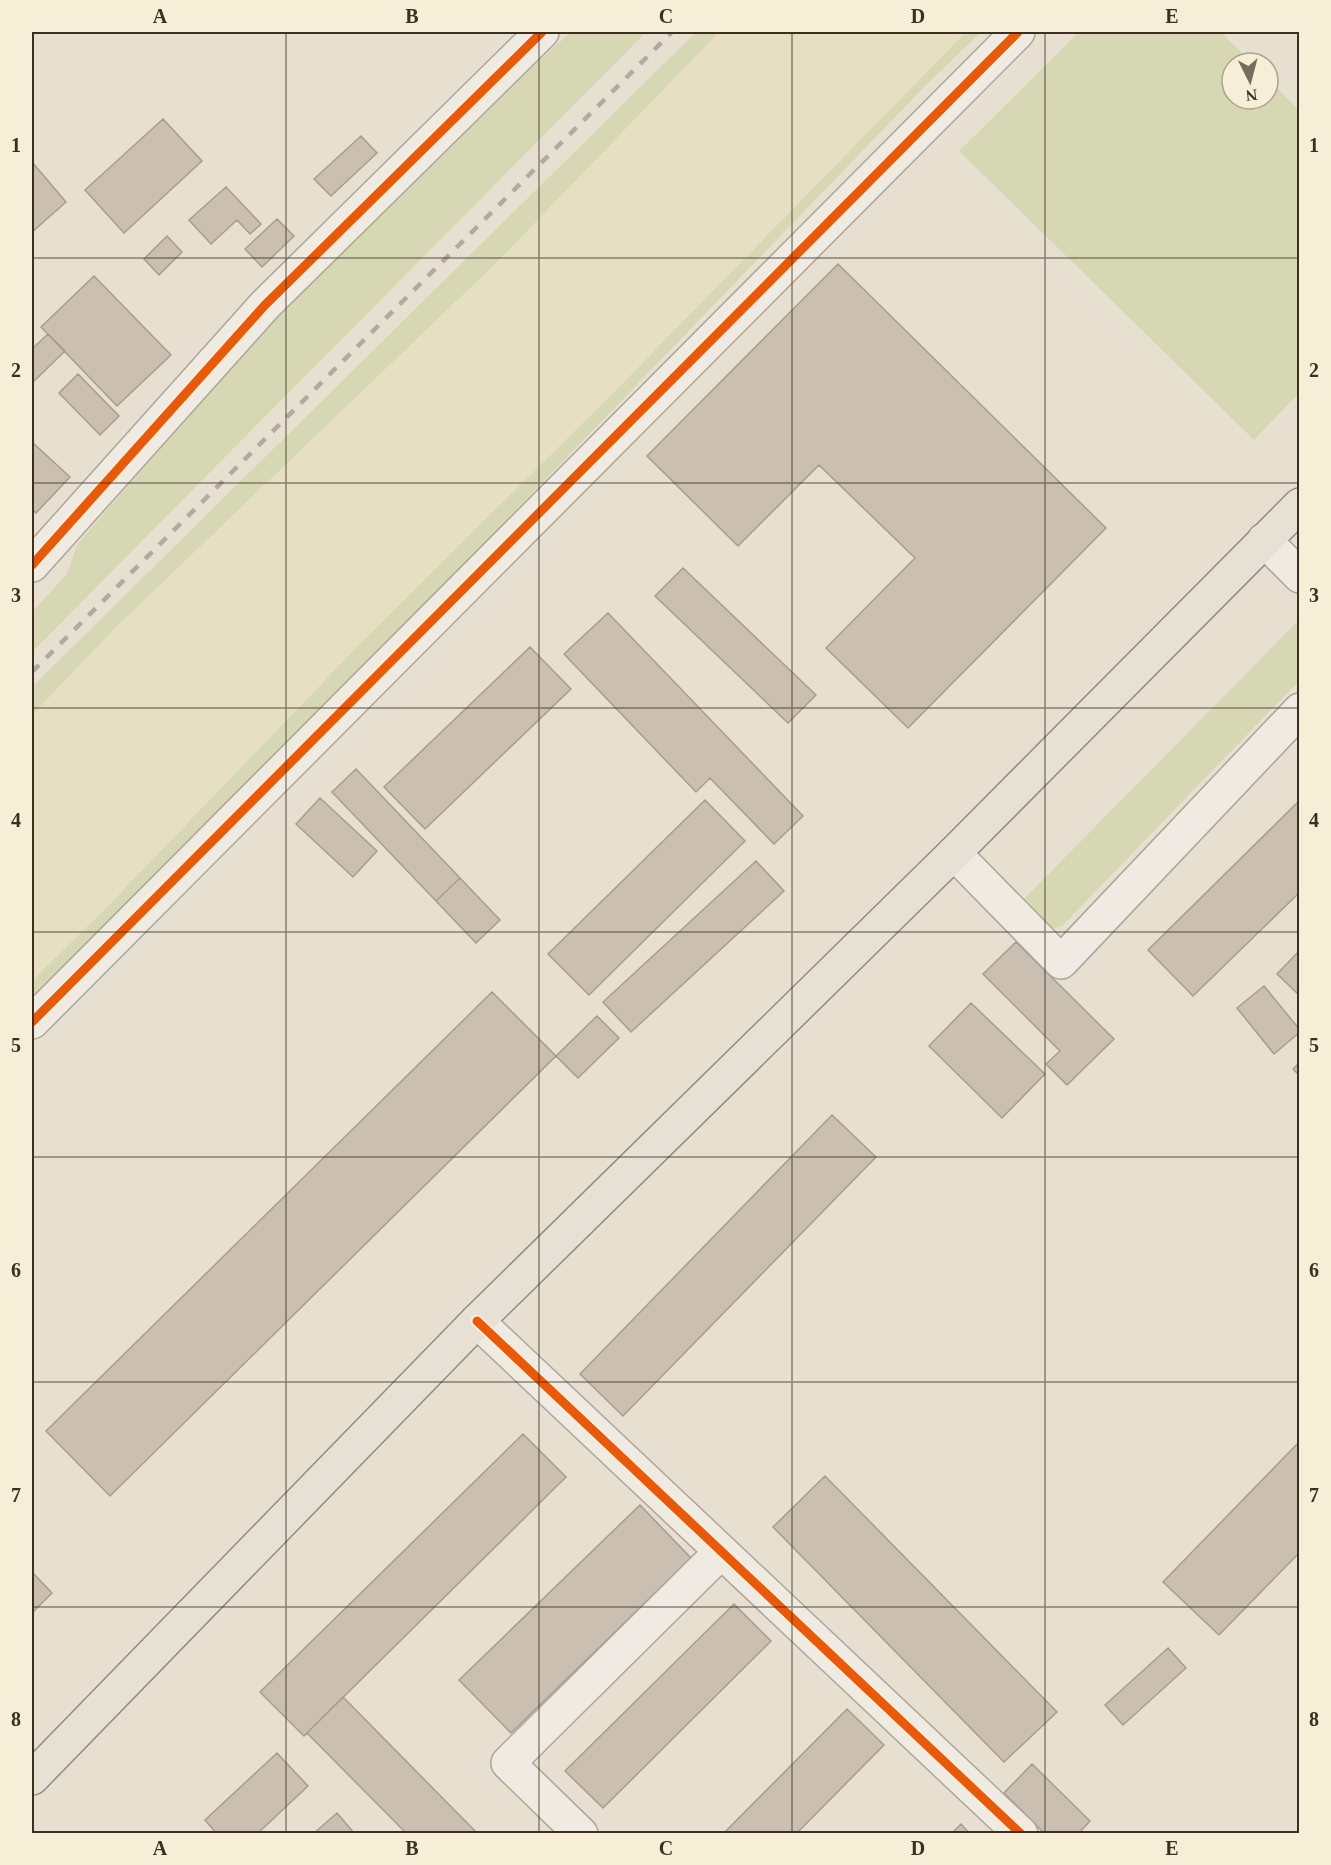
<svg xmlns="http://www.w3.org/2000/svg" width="1331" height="1865" viewBox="0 0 1331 1865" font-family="'Times New Roman',serif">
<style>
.farmland{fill:#e6dfc2}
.green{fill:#d6d7b3}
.building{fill:#cbbfb2;stroke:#a89c90;stroke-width:1.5}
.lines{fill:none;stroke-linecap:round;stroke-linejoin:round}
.minor-casing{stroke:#ada599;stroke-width:36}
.major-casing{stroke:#928b80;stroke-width:36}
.minor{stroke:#efebe3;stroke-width:33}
.major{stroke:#e6e1d4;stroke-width:33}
.rail{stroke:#afaaa2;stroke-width:4.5;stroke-dasharray:10 10;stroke-linecap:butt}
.cycleway-casing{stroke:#f7eed8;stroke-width:13}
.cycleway{stroke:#e8590c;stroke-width:9}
.grid{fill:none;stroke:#3d2e20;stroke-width:1.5;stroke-opacity:0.55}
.neatline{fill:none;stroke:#3d2e20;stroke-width:2}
.grid-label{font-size:20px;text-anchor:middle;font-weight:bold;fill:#3d2e20}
</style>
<rect width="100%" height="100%" fill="#e7e0d1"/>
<path class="farmland" d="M719,32h247l-347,355 -261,259 -251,261 -75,74v-266l83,-87 382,-366z"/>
<path class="green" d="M571,32h75l-614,620v-40l35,-38 10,-29 164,-192 202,-205z
M696,32h23l-222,230 -382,366 -83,87v-28z
M966,32h15l-55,53 -660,684 -234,233v-21l75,-74 251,-261 261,-259z
M1079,32h142l31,31h-20v36h36v-20l31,31v283l-45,47 -295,-289z
M1299,620v61l-237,245 -12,4 -31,-26z"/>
<path class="building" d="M163,119l39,42 -78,72 -39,-43z
M361,136l16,17 -46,43 -17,-17z
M32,162l34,40 -34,30z
M226,187l35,37 -11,10 -13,-14 -26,24 -22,-24z
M277,219l17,17 -32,31 -17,-18z
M167,236l15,16 -23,23 -15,-16z
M838,264l268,264 -198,200 -82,-80 89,-90 -96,-93 -81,81 -91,-90z
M94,276l77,79 -54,51 -76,-79z
M48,334l17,17 -33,32v-34z
M78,374l41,42 -19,19 -41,-42z
M32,442l38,35 -34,36 -4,-4z
M683,568l133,127 -28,28 -133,-127z
M608,613l195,203 -29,28 -64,-66 -14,14 -132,-138z
M530,647l41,42 -146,140 -41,-42z
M356,769l104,109 -24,23 -104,-109z
M320,798l57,53 -24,26 -57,-53z
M705,800l40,41 -156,154 -41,-41z
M1300,800v92l-107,104 -45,-46z
M756,861l28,30 -153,141 -28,-30z
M460,878l40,42 -24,23 -40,-42z
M1016,942l98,97 -47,46 -21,-21 14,-13 -77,-77z
M1300,950v46l-23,-22z
M1264,986l36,44v2l-26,22 -37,-46z
M492,992l64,64 -446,440 -64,-65z
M971,1003l74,71 -43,44 -73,-72z
M597,1016l22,22 -41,40 -22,-22z
M1300,1062v14l-7,-7z
M832,1115l44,42 -253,259 -43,-42z
M523,1434l43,43 -262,259 -44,-44z
M1300,1441v111l-81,83 -56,-53z
M825,1476l232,236 -53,50 -231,-235z
M640,1505l51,53 -180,175 -52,-53z
M32,1572l20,21 -20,20z
M734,1604l37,37 -168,167 -38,-37z
M1168,1648l18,20 -63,57 -18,-20z
M343,1697l135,137h-71l-100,-101z
M847,1709l37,36 -88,89h-73z
M277,1753l31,33 -51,48h-40l-12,-14z
M1032,1764l58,57 -12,13h-33l-41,-41z
M337,1813l18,21h-42z
M961,1824l9,10h-19z"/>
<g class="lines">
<g class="minor-casing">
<path id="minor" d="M1264,540l36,36
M32,565l233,-260 277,-273
M954,853l107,109 239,-252
M32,1022l986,-990
M477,1321l544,513
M581,1834l-73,-71 213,-211"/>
</g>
<g class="major-casing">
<path id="major" d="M32,1778l445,-457 477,-468 346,-348"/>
</g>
<use href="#minor" class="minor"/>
<use href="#major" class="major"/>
<path class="rail" d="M32,672l640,-640"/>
<g class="cycleway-casing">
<path id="cycleway" d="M32,565l233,-260 277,-273
M32,1022l986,-990
M477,1321l544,513"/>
</g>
<use href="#cycleway" class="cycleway"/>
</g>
<path class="grid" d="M286,32v1802M539,32v1802M792,32v1802M1045,32v1802M32,258h1268M32,483h1268M32,708h1268M32,932h1268M32,1157h1268M32,1382h1268M32,1607h1268"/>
<rect width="1331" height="1865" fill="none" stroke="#f7eed8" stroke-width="66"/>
<g transform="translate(1250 81) rotate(174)"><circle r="28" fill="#f7eed8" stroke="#ada18e" stroke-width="1.5"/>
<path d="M0-4.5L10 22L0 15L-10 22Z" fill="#786c5e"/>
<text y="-9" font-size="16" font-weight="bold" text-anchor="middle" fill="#3d2e20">N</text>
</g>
<rect x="33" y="33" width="1265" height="1799" class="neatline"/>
<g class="grid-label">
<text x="160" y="23">A</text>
<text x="412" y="23">B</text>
<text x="666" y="23">C</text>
<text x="918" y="23">D</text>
<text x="1172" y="23">E</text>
<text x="16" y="152">1</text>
<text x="1314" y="152">1</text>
<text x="16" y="377">2</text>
<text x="1314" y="377">2</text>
<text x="16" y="602">3</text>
<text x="1314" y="602">3</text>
<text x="16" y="827">4</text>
<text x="1314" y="827">4</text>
<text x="16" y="1052">5</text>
<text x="1314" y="1052">5</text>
<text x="16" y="1277">6</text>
<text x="1314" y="1277">6</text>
<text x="16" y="1502">7</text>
<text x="1314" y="1502">7</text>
<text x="16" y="1726">8</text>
<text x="1314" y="1726">8</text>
<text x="160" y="1855">A</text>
<text x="412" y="1855">B</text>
<text x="666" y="1855">C</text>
<text x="918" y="1855">D</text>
<text x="1172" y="1855">E</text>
</g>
</svg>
